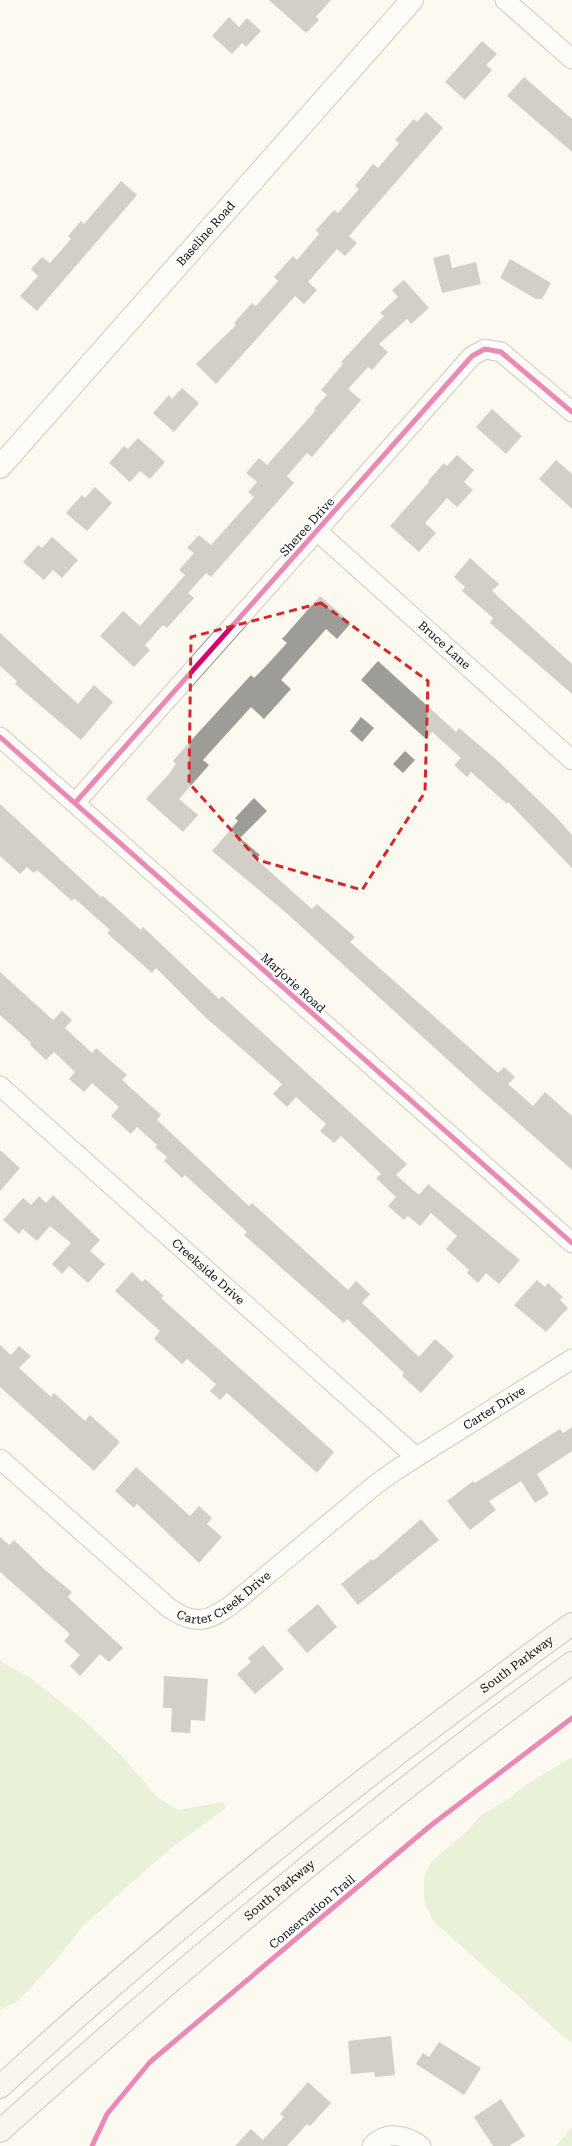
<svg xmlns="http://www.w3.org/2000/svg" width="572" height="2146" viewBox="0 0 572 2146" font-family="'Roboto Serif',serif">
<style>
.forest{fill:#d3e8bd}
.building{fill:#9e9c96}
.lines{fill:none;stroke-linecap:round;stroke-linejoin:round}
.minor-casing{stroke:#94938f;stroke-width:21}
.tertiary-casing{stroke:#94938f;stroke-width:24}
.secondary-casing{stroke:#8b8a86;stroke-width:24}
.minor{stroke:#fefefd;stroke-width:19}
.tertiary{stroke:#fefefd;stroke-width:22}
.secondary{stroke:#f5f4e8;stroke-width:22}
.cycleway-casing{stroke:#fff;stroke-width:8}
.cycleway{stroke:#d6006c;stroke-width:5}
.marked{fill:none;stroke:#d62828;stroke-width:3;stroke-dasharray:8 5;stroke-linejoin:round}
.labels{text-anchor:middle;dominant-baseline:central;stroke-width:4;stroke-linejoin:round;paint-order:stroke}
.street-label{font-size:12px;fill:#0d0d0d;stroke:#fff}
</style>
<rect width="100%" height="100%" fill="#fbf9f0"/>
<path class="forest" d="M0,1661l32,18 47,37 43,40 35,41 21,13 45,-8 3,6 -56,41 -88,78 -25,32 -39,42 -18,9z
M572,1757v287l-139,-123 -8,-17 -1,-13v-14l7,-15 36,-31 14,-16 29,-17 15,-13z
M572,2127v19h-16z"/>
<path class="building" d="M269,0h62l-15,17 3,3 -13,13z
M229,17l10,10 8,-9 14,13 -15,16 -4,-4 -10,11 -20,-18z
M482,41l15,13 -11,11 6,5 -27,30 -20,-18z
M524,77l48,42v33l-65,-56z
M426,112l17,16 -94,108 8,7 -12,13 -8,-7 -29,33 9,8 -13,14 -9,-8 -79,88 -20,-20 40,-39 -2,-2 18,-20 4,3 22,-25 -4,-4 19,-21 4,4 22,-26 -3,-4 18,-20 4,3 21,-24 -4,-3 18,-22 5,4 21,-25 -4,-3 19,-21 3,3z
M121,181l16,14 -100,116 -17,-15 18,-20 -7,-7 11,-12 8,6 21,-24 -3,-3 13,-15 3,3z
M449,254l3,14 24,-6 5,22 -39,9 -9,-35z
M510,259l41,24 -9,16h-6l-36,-21z
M404,280l25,28 -18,16 -4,-5 -28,25 9,8 -16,18 -4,-3 -20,22 13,11 -49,57 -5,-4 -20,23 7,7 -83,94 -5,-4 -18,20 6,5 -27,30 -4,-3 -18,20 5,5 -16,17 -34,-31 23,-25 17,15 45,-51 -6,-5 15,-17 -7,-5 12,-13 12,10 43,-48 -6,-5 9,-10 -11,-9 13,-15 8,7 49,-55 -2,-1 13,-14 -6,-5 22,-26 -2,-2 43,-46 -4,-3 18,-16 -6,-7z
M182,388l17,15 -25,29 -21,-19 16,-18 3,4z
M492,409l30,27 -16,18 -30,-27z
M138,438l27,24 -15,17 -10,-8 -10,11 -21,-19 15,-17 4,3z
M457,455l17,15 -10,12 9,8 -16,17 -10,-9 -22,25 11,10 -17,19 -29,-26 39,-44 -1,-1 16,-18 3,3z
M556,460l16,14v35l-33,-30z
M95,487l17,16 -25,28 -21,-18 16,-18 3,3z
M52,537l26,23 -16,18 -9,-8 -9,10 -21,-18 15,-17 4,3z
M470,558l29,26 -7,7 80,73v30l-82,-71 3,-5 -31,-27 3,-4 -11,-10z
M320,596l31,27 -14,16 -11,-10 -45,51 10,9 -27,30 -13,-12 -48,53 6,5 -30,34 19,16 -15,17 -37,-33 23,-25 7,-10 -3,-3 13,-15 65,-71 3,3 11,-11 22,-24 -5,-4z
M0,633l78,71 16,-19 19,17 -32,38 -66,-56 2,-3 -17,-15z
M378,661l78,71 3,-4 39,33 58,56 16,18v33l-64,-66 -1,2 -36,-32 -4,5 -13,-12 7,-7 -29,-26 -6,7 -65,-59z
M361,717l13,11 -12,14 -12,-11z
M405,751l10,9 -12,13 -10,-9z
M254,798l13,13 -27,27 20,17 -4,4 56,50 5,-5 38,33 -5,5 148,131 6,-6 11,10 -7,7 25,22 12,-14 27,24v54l-90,-79 -199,-181 -71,-59 26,-30 -3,-3z
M0,804l101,93 2,-1 38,34 2,-3 76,72 3,-3 185,168 -11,11 23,20 9,-11 92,76 -21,24 -13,-11 -8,10 -11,-10 2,-3 -23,-21 11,-13 -26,-23 -11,13 -12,-10 -4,4 -16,-14 8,-9 -20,-19 5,-4 -40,-38 -7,7 -14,-12 6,-7 -30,-27 -9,10 -14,-13 9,-10 -78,-68 -48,-48 -4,5 -45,-40 3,-3 -36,-32 -2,3 -35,-31 -3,3 -7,-6 -7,7 -20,-18z
M0,972l53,48 9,-9 10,9 -7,8 27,25 4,-5 31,27 -5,5 39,35 -4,5 92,86 3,-3 96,87 8,-9 14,13 -8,9 57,54 16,-18 19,17 -33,37 -19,-17 2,-3 -57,-54 -3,4 -100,-88 3,-3 -62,-57 -3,3 -18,-17 3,-4 -12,-10 2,-2 -20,-18 -6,7 -20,-18 8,-9 -27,-24 -8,9 -15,-13 6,-7 -21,-20 -8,8 -16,-15 1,-2 -31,-28z
M0,1150l20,18 -20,23z
M53,1195l47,45 -10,11 15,13 -17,19 -19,-17 -7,8 -10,-10 19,-21 -21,-17 -13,15 -14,-12 -4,5 -16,-14 20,-22 8,7 8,-9 7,7z
M132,1272l10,10 3,-3 19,17 -3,2 173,154 -17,21 -90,-80 -7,7 -10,-9 6,-7 -29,-25 -5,5 -28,-25 6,-8 -45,-40z
M537,1280l8,7 3,-4 15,14 -3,3 8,8 -22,24 -32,-27z
M0,1345l11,10 8,-9 12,10 -12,12 32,29 3,-4 31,28 5,-6 30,27 -26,29 -94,-84z
M572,1427v24l-35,23 12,20 -14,9 -14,-22 -32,20 7,9 -26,20 -23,-29 26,-20 2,2 85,-54 3,4z
M136,1467l54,49 9,-10 13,12 -5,6 15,13 -23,26 -62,-59 -3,4 -19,-17z
M421,1519l18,21 -81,65 -17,-21 31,-25 1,2z
M0,1537l9,8 5,-5 30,29 28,23 -4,5 7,7 48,44 -14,14 -9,-8 -20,22 -10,-10 10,-11 -16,-14 6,-7 -70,-62z
M318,1604l19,23 -30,26 -20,-23z
M263,1645l21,24 -29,25 -18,-20 14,-12 -3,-4z
M164,1676l44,3 -3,42 -14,-1 -1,13 -19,-1 1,-24h-9z
M391,2036l4,39 -20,2 -1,-5 -23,2 -3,-33z
M439,2042l42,26 -17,27 -48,-31 7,-11 6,4z
M308,2082l23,21 -21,23 -3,-2 -20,22h-52l16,-17 12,11 21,-23 -4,-3z
M501,2099l24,37 -16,10h-16l-19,-29z"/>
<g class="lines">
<g class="minor-casing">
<g id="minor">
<path d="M505,0l67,59"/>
<path id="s1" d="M317,531l255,229"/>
<path d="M0,737l572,506"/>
<path d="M75,803l397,-447 13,-7 16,3 71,60"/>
<path id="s2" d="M0,1086l416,371"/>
<path id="s3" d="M0,1459l169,149c27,19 41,13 66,-6l140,-117 21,-15 176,-111"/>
<path d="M372,2146c14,-16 35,-11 49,0"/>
</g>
</g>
<g class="tertiary-casing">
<g id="tertiary">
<path id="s4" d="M0,467l412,-467"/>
</g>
</g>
<g class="secondary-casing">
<g id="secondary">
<path id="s5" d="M0,2087c180,-167 373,-319 572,-463"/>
<path id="s6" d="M0,2131c184,-164 372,-324 572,-468"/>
</g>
</g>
<use href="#minor" class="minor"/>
<use href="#tertiary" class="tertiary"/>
<use href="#secondary" class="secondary"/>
<g class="cycleway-casing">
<path id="cycleway" d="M0,737l572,506
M75,803l397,-447 13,-7 16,3 71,60
M92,2146l15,-32 43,-52 280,-236 142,-108"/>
</g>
<use href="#cycleway" class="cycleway"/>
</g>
<path d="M0 0H572V2146H0ZM321,603l107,78 -3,111 -63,98 -104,-30 -69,-77 2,-146z" fill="#fbf9f0" fill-opacity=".55" fill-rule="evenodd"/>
<path class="marked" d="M321,603l107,78 -3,111 -63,98 -104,-30 -69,-77 2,-146z"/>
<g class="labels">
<g class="street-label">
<text stroke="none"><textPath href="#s4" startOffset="311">Baseline Road</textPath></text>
<text transform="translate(307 527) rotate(-48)">Sheree Drive</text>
<text stroke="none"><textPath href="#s1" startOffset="171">Bruce Lane</textPath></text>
<text transform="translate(293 983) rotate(42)">Marjorie Road</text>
<text stroke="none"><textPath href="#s2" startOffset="279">Creekside Drive</textPath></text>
<text stroke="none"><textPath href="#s3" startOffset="623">Carter Drive</textPath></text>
<text stroke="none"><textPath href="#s3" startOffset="289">Carter Creek Drive</textPath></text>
<text stroke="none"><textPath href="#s5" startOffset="668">South Parkway</textPath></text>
<text stroke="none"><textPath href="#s6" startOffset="369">South Parkway</textPath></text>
<text transform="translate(312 1912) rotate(-40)">Conservation Trail</text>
</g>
</g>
</svg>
